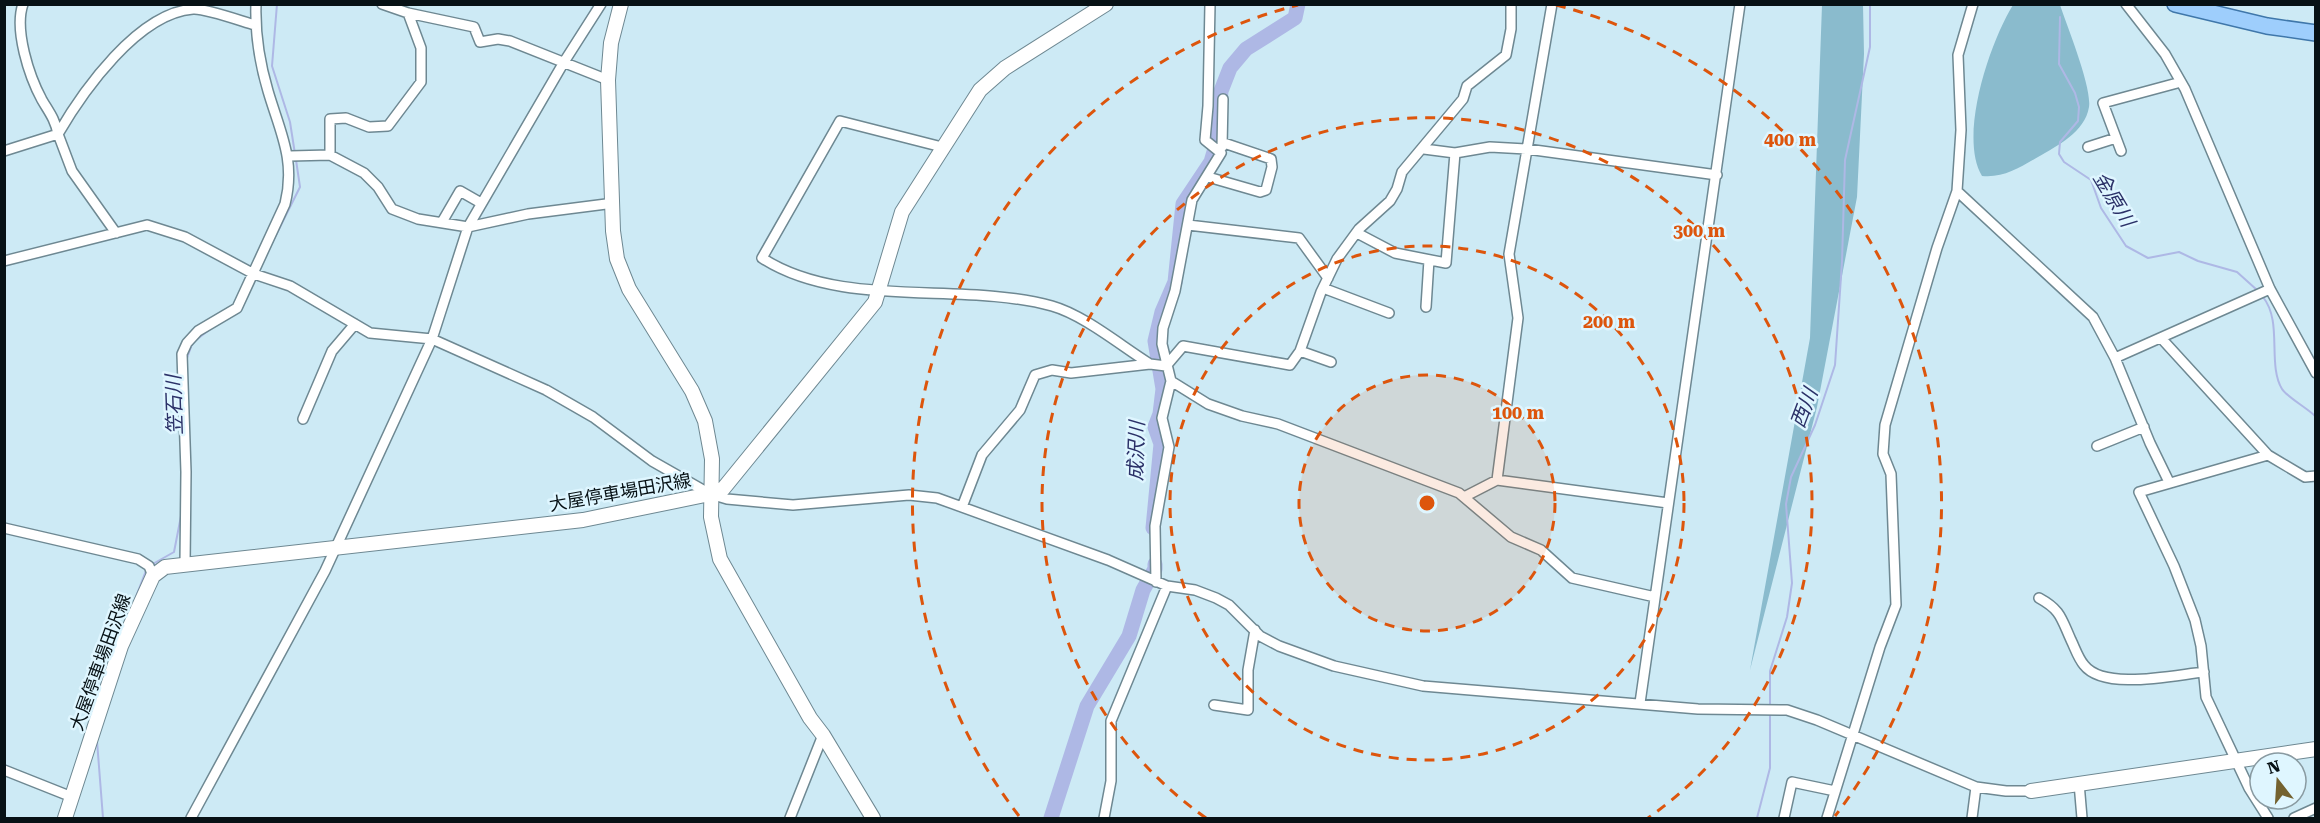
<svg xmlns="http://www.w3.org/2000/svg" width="2320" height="823" viewBox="0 0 2320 823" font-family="'Roboto Serif','Noto Sans JP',serif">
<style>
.green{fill:#8abbcd}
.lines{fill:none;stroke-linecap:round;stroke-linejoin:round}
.stream{stroke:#aeb8e5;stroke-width:2}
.river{stroke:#aeb8e5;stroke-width:15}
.street-casing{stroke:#6e8892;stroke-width:12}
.secondary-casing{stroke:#6e8892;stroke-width:16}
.primary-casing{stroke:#3f77aa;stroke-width:18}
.street{stroke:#fff;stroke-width:9}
.secondary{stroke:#fff;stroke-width:14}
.primary{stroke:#9ecefc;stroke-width:15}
.ring{fill:none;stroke:#dd550c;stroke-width:3;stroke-dasharray:10 8}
.labels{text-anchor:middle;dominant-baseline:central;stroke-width:5;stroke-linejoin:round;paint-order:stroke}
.street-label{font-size:18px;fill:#071115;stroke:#dff6ff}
.water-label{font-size:20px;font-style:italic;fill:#2b3168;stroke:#dff6ff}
.centre{fill:#dd550c;stroke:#dff6ff;stroke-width:3}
.ring-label{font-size:18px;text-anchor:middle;font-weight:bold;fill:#dd550c;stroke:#dff6ff;stroke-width:5;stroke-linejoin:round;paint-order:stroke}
</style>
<rect width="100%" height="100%" fill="#cdeaf5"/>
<path class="green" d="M1822,5h41l1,49 -7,143 -40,210 -67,263 60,-332z
M2013,5h47c7,21 32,82 29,102 -4,25 -32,39 -51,50 -19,11 -34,21 -56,19 -24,-40 8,-134 31,-171z"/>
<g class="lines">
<path class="stream" d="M277,4l-5,62 18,56 5,32
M2060,17l-1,47 16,29 4,14 -1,14 -18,21 -1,12 5,8 27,18 10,28 25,38 22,12 31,-6 19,9 39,11 20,18
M272,243l28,-56 -4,-27
M2263,297c20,25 4,67 19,92 5,8 25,19 33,27l1,22
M196,340l17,-13
M186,361l6,-17
M151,565l23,-13 7,-36
M132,607l15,-39
M1770,708v-37l17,-54 5,-34 -6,-79 5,-27 24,-52 20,-60 7,-103 3,-102 25,-113v-43
M97,741l6,77
M1757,818l13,-50v-54"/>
<path class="river" d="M1153,528l8,-84 -6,-17 5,-13 3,-25 -8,-48 7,-29 13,-30 8,-78 28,-42 6,-20 4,-51 9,-23 16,-19 49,-31 3,-14
M1051,818l36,-112 42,-70 14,-46 12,-21v-5"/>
<g class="street-casing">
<path id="street" d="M23,4c-9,26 6,72 19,96 7,12 13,19 16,34
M382,4l26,9 66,14 6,15 18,-3 12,2 98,39
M1552,4l-43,250 9,64 -21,162 171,23
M2126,4l39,50 20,35 85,200 46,84
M58,134c25,-43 80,-121 135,-125 12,-1 48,12 62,16
M942,147l-102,-26 -78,137c80,52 199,23 290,48 32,9 69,40 98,58
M1222,147l1,-48
M2088,147l28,-9
M1424,149l31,4 35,-6 37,2 190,26
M4,151l54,-17 14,37 44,62
M2121,151l-18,-48 78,-21
M330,155v-36l16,-1 23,9 19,-1 33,-44v-34l-13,-35
M290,156l40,-1 34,18 14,14 14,22 26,10 50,8 60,-13 86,-11
M1208,177l52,15 6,-2 6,-23 -1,-8 -47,-16
M1957,191l136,126 22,41 35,85 19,39
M442,222l18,-31 21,12
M1188,225l111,13 29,40
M1357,233l38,20 51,10 9,-110
M4,261l143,-36 38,12 69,37 36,12 80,47 62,6 114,51 47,27 59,44 58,33 17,5 66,6 116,-10 28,3 171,62 59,26 28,4 21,8 13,7 31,31 19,10 55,20 89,20 275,23 89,1 30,10 159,67 30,4h25
M1323,288l66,25
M1426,307l3,-47
M2161,338l107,117 37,22 11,-1
M1300,351l31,11
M2115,358l155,-69
M1166,366l17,-20 107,19 10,-14 21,-59 16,-33 22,-30 31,-28 7,-12 5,-17 61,-73 4,-13 39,-31 5,-26v-25
M1171,381l37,23 34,12 36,8 181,69 52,44 30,13 31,28 83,19
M303,419l29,-68 23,-27
M2097,446l47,-19
M1464,497l33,-17
M962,507l20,-52 38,-45 15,-35 17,-5 19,3 79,-9 16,2
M4,528l134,31 11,7 4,10
M185,564l1,-92 -4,-118 5,-11 11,-12 39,-23 48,-104c11,-44 -5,-72 -17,-113 -8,-27 -13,-58 -12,-87
M1156,582l-1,-56 14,-79 -7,-29 9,-37 -9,-37 1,-16 12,-37 17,-91 29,-47 -16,-13 3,-34 2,-102
M2039,598c22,12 22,20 32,42 4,8 7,18 13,25 20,26 90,10 120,7
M1640,703l100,-699
M1214,705l34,5v-40l7,-40
M4,770l68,27
M2079,783l3,35
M191,818l134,-247 107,-232 36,-112 96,-165 37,-58
M790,818l33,-83
M1104,818l7,-37v-60l56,-135
M1784,818l8,-36 43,9
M1827,818l53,-171 16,-42 -5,-131 -8,-20 2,-29 52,-177 20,-57 4,-61 -3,-75 15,-51
M1972,818l4,-31
M2268,818l-19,-30 -43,-91 -5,-51 -6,-26 -21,-54 -35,-74 129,-37
M2294,818l22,-10"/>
</g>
<g class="secondary-casing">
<path id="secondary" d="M621,4l-10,39 -3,37 5,151 4,28 12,30 63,102 13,30 7,38 -1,58 9,42 90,159 13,17 50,83
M2031,791l285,-42
M65,818l56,-172 32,-70 12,-9 418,-47 127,-26 13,-5 152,-187 27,-90 78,-122 25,-22 101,-64"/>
</g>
<g class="primary-casing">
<path id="primary" d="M2175,4l92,22 49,7"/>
</g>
<use href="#street" class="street"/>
<use href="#secondary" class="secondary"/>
<use href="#primary" class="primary"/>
</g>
<circle cx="1427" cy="503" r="128" fill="#dd550c" fill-opacity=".12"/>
<g class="ring">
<circle cx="1427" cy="503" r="128"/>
<circle cx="1427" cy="503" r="257"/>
<path d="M1206 818A385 385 0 1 1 1648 818"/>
<path d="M1019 816A514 514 0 0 1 1298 5M1556 5A514 514 0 0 1 1835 816"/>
</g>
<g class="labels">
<g class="street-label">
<text transform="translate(620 492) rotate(-10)">大屋停車場田沢線</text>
<text transform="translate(100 662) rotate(-70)">大屋停車場田沢線</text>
</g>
<g class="water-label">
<text transform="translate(2114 199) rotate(59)">金原川</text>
<text transform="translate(174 405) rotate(-92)">笠石川</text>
<text transform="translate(1804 408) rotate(-69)">西川</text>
<text transform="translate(1136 451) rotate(-88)">成沢川</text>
</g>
</g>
<circle cx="1427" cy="503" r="9" class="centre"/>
<g class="ring-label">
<text x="1790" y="146">400 m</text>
<text x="1699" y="237">300 m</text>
<text x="1609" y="328">200 m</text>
<text x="1518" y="419">100 m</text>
</g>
<rect width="2320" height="823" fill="none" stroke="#071115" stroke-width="12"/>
<g transform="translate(2278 781) rotate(343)"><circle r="28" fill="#dff6ff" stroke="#899aa1" stroke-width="1.5"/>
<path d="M0-4.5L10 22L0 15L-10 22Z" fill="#746230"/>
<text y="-9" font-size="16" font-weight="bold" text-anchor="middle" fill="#071115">N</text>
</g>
</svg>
